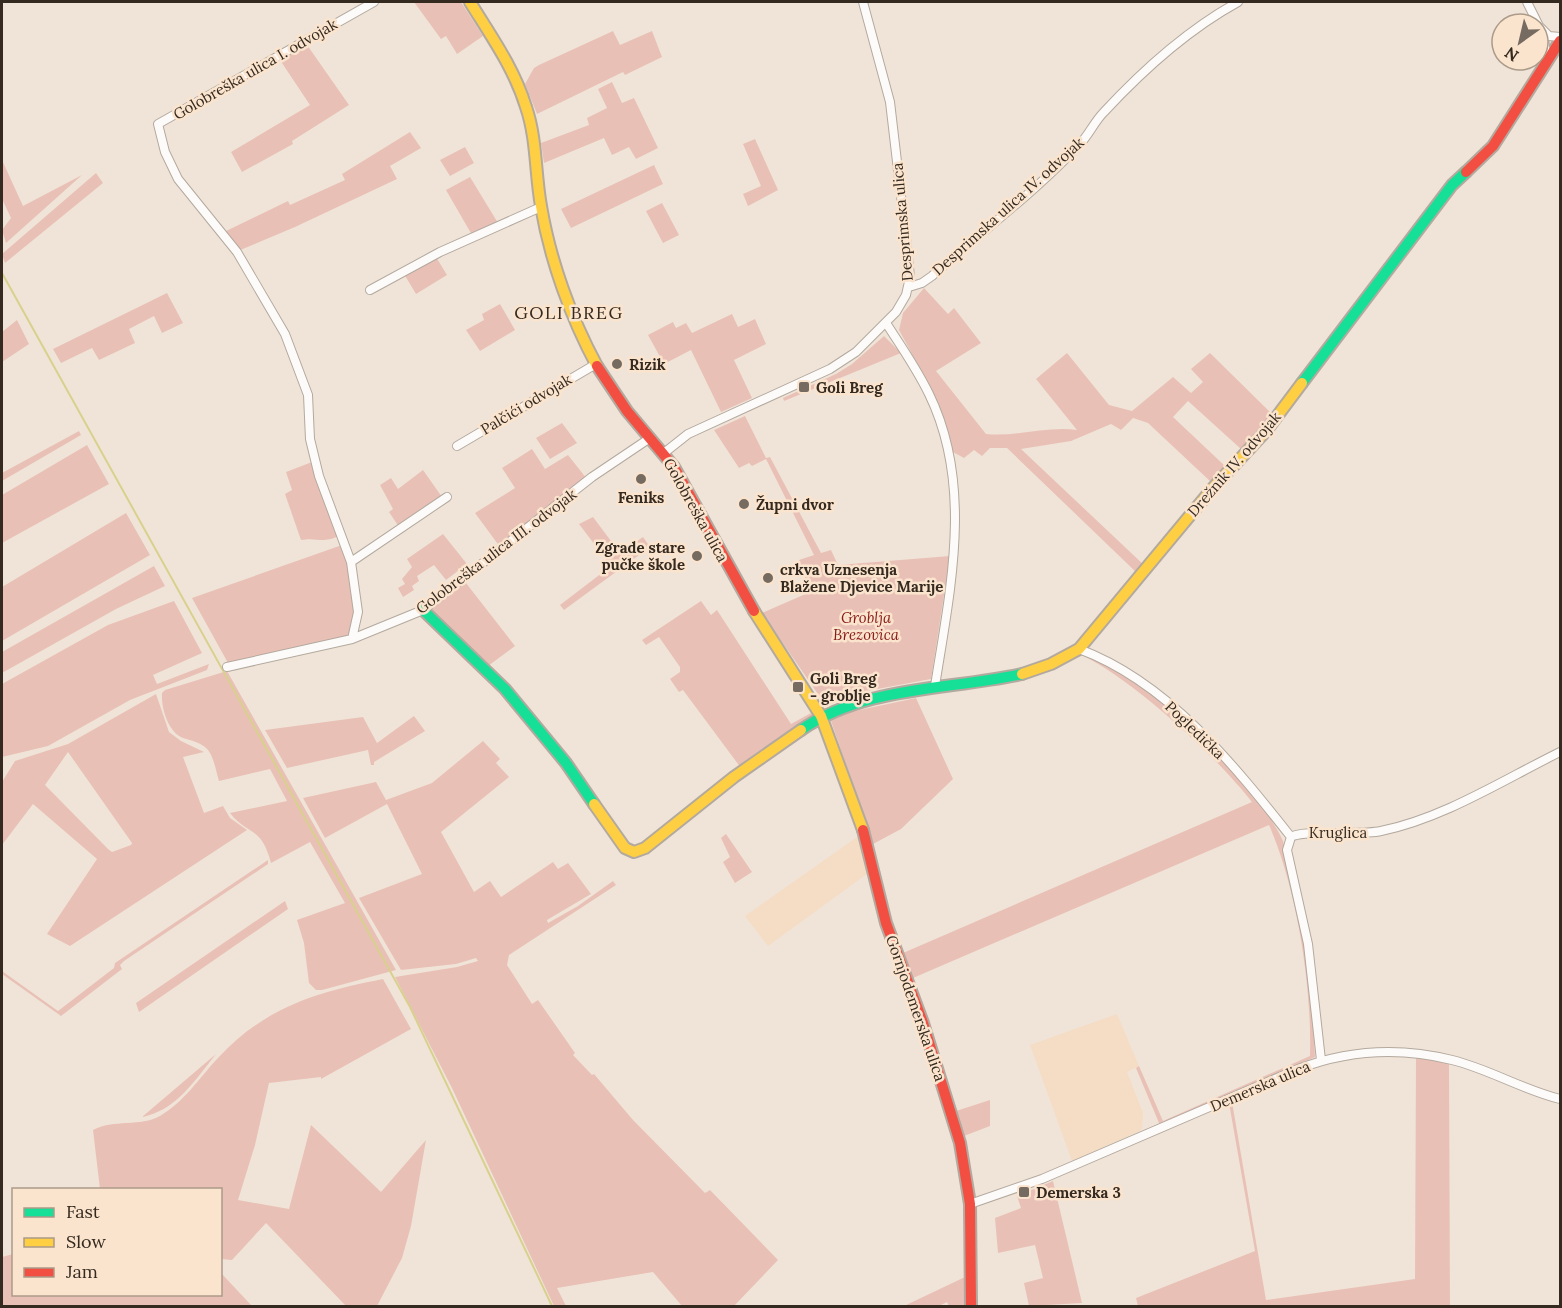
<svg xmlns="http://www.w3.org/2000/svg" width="1562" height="1308" viewBox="0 0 1562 1308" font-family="Lora,serif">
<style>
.built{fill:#f4dcc5}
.green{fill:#e9c0b6;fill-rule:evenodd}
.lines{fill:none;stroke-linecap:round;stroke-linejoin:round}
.stream{stroke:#d8d18d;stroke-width:2}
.street-casing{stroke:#b3a99e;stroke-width:10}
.fast-casing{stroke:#b3a99e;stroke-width:14}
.slow-casing{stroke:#b3a99e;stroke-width:14}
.jam-casing{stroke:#b3a99e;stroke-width:14}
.street{stroke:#fdfbf9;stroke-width:8}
.fast{stroke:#16e098;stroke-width:10}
.slow{stroke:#ffcf43;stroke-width:10}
.jam{stroke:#f24e42;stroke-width:10}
.poi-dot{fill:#766b60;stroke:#fbe4ce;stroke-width:2}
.labels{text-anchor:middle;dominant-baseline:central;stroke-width:5;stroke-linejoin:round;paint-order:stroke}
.street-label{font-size:15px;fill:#352a1f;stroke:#fbe4ce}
.poi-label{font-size:15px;font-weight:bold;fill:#352a1f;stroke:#fbe4ce;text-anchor:start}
.park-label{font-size:15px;font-style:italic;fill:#871916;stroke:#fbe4ce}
.quarter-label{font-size:18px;letter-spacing:1.5px;fill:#352a1f;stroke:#fbe4ce}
</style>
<rect width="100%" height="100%" fill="#f0e4d8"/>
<path class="built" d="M860,835l11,36 -103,75 -23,-30z
M1117,1014l22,52 -12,6 16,41 -1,15 -2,3 -68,30 -42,-116z"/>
<path class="green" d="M414,2h47l22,34 -26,18 -11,-18 -5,3z
M613,31l7,14 32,-14 10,26 -37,18 -2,-3 -86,42 -12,-30 9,-16 5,-3z
M305,42l44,63 -57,36 1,3 -51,28 -11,-20 79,-47 -32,-48z
M612,82l10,21 12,-5 24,50 -22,11 -7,-12 -17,8 -8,-17 -60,25 -3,-20 48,-18 -2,-7 20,-10 -9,-19z
M410,132l11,16 -31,18 7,13 -102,48 -57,24 -14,-19 64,-31 2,4 55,-25 -3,-6z
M755,139l23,51 -30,16 -5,-12 18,-8 -18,-42z
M465,147l9,16 -24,13 -10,-16z
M2,160l21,46 59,-31 -76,68 -4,-13 9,-12 -9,-19z
M654,165l9,19 -92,44 -10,-19z
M96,173l7,10 -98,80 -3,-9z
M470,177l28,46 -26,12 -26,-45z
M662,203l17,32 -16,8 -17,-32z
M436,257l11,18 -31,19 -12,-20z
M924,288l24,26 6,-6 27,35 -45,28 50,63c31,3 61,-8 91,-4l-41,-51 31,-26 42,52 23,6 41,-34 18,16 12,-11 -12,-13 19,-16 62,61 -31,35 -53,-48 -15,16 52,49 -14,16 -63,-59 -15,-5 -12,12 -10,-6 -40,17 -50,8 124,117 -7,8 -131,-126h-17l-8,8 -8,-6 -10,8 -13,-7 -18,-58 -34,-63 4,-17z
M167,293l16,30 -21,10 -8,-17 -25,13 6,14 -36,17 -7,-12 -31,15 -8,-14z
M500,304l15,26 -35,21 -14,-21 18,-10 -2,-6z
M732,314l6,13 17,-8 11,25 -32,16 18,38 -31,14 -30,-62 -27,14 -16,-29 25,-13 3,6 10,-5 6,10z
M17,320l12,24 -27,18v-30z
M884,336l17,17 -117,48 -1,-3 53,-24 16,-10z
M745,416l21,42 4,-1 51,96 10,-3 7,15 112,-9 -19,123 -107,20 -4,-2 -58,-84 48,-21 -11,-32 15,-5 -48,-96 -14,7 -3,-3 -10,5 -25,-38z
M562,423l15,20 -27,16 -14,-21z
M79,431l2,4 -79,46v-8z
M87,445l22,39 -107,59v-48z
M532,449l13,20 23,-14 19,24 -87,68 -25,-34 40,-25 -13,-20z
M312,462l27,74c-18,8 -21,1 -38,4l-16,-46 7,-4 -6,-18z
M423,470l19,27 -43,30 -10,-15 4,-3 -13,-24 11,-7 7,11z
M126,513l24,42 -148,86v-54z
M593,517l27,36 23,-16 7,10 -86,63 -4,-5 51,-39 -32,-42z
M443,534l24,30 -21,16 -12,-15 -17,11 2,5 -7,5 2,4 -11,7 -5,-9 7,-4 -3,-5 10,-12 -5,-8z
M342,545c10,30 14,58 9,90l-123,28 -36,-65z
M154,566l11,20 -49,23 -114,64v-21z
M466,583l49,63 -27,20 -57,-53 4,-8z
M174,601l28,52 -49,22 4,9 52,-20 -2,6 -77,30 -82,46 -46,11v-73l106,-59z
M701,601l10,14 6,-5 74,114 20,-11 3,5 -73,50 -58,-78 -4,2 -9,-13 10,-7v-5l-21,-30 -13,8 -4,-5z
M1080,654c60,11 178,131 203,187l27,136 5,80 -152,67 -4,-1 -23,-55 3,-2 24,55 147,-65c2,-70 -13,-167 -41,-231l-356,153 -10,-25 349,-151c-37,-47 -118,-122 -172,-148z
M227,671l169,299 -74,20h-6l-7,-7 -5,-40 -7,-23 48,-17 -35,-61 -39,21c-10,-38 -23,-27 -41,-50l57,-12 -17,-32 -51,12c-3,-10 -5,-23 -11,-31 -7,-8 -16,-9 -25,-12 -15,-6 -22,-30 -21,-45l3,-3z
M156,694l13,38 12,9 23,11 -21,5 21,56 19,-7 7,12 17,12 -177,116 -23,-12 50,-75 -64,-55 -31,41v-63l13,-21 53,-17zM68,752l64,91 -1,2 -19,7 -4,-3 -63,-64z
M916,698l37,81 -52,50 -28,15 -42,-123 5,-6z
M414,716l11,15 -51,31v3h-3l-3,-15 -81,18 -22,-38 98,-13 14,26z
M483,741l17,18 -4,4 13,14 -68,55 33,60 16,-11 11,16 52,-35 5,7 10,-6 23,31 -44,26 1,3 30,-17 35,-25 3,4 -107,70 -2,10 25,39 6,-4 37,53 -2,2 19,20 2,-1 39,46 72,73 5,-3 68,70 -44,46h-52l-29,-34 -96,16 9,18h-12l-102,-218 -57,-111 62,-10 21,-6 -2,-3 -20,6 -55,6 -42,-72 63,-24 -35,-70 -62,34 -22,-40 73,-16 10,18 46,-17z
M726,834l26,38 -17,11 -12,-21 7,-5 -9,-19z
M268,860v4l-144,97 -4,4 2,4 -61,47 -59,-42v-3l56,40 56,-43 1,-5z
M285,901l3,8 -149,103 -3,-9z
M383,979l28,50 -90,50v-2l-52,6 -14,62 -17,55 51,9 22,-84 70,67 45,-52 -15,86 -9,32 -25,48h-31l-80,-83 -34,37 -11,-1 -1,-69 -120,-1 -7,-59c20,-11 48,-3 67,-14 25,-15 39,-38 58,-58 47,-51 99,-66 165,-79z
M216,1054c-20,25 -40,57 -74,63z
M1416,1057l33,6 1,243h-312l-2,-8 119,-47 -26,-148 3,-1 34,198 149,-21z
M990,1100v26l-26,10 -8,-25z
M1053,1181l29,122 -53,3 -5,-23 19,-5 -8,-33 -37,8 -3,-35 26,-10 -4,-12z
M13,1254l1,40h206l1,-21 31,33h-250v-49z
M965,1277l2,29h-18l-2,-4 -8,4h-35z"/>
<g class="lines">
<path class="stream" d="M2,273l408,734 142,299"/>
<g class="street-casing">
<path id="street" d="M1527,2l11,22
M1538,25l11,11 11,1
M1543,32l4,28
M909,287l13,-4 10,-7c49,-44 103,-84 147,-131 10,-10 15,-23 25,-33 38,-41 85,-83 134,-110
M370,290l70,-38 101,-45
M886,323c15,23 31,46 43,71 45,92 21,196 6,292
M457,446l139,-82
M664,453l24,-19 142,-65 26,-17 40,-40 10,-17 4,-18 -3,-30 -17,-145 -27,-100
M351,562l96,-65
M352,639l6,-27 -7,-50 -32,-86 -9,-37 -2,-44 -23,-61 -48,-82 -59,-73 -13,-27 -7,-28 216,-122
M1079,649c89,33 155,116 212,188
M227,667l125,-28 71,-29 169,-133 58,-39
M1321,1060l-13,-116 -21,-94 4,-13c11,-8 68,-1 90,-6 63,-13 122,-51 179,-79
M970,1204l72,-25 256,-110c50,-19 102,-22 154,-9 37,9 71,30 108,39"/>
</g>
<g class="fast-casing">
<path id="fast" d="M1302,383l150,-198 14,-13
M423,610l82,79 61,74 28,41
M801,730c63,-44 148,-40 221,-56"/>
</g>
<g class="slow-casing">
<path id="slow" d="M470,2c21,34 44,66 56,105 11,32 9,66 15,99 9,54 30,112 56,160
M754,611l67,105 42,114
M1022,674l29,-10 28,-15 133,-160 54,-58 36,-48
M594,804l31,44 9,4 11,-4 89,-71 67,-47"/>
</g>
<g class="jam-casing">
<path id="jam" d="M1466,172l27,-26 67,-105
M597,366l30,45 47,56 80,144
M863,830l23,93 37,100 37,120 10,61 1,102"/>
</g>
<use href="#street" class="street"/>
<use href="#fast" class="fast"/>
<use href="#slow" class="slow"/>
<use href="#jam" class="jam"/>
</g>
<g class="poi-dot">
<circle cx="617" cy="364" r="6"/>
<rect x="798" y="381" width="12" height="12" rx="3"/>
<circle cx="641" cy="479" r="6"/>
<circle cx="744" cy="504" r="6"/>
<circle cx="697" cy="556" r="6"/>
<circle cx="768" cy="578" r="6"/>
<rect x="792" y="681" width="12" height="12" rx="3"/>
<rect x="1018" y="1186" width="12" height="12" rx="3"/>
</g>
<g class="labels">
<g class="street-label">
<text transform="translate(255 69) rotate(-30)">Golobreška ulica I. odvojak</text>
<text transform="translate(1008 206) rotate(-42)">Desprimska ulica IV. odvojak</text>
<text transform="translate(902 222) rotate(-95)">Desprimska ulica</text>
<text transform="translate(526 404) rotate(-31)">Palčići odvojak</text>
<text transform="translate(1234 464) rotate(-49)">Drežnik IV. odvojak</text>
<text transform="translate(696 510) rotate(61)">Golobreška ulica</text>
<text transform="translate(496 551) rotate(-37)">Golobreška ulica III. odvojak</text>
<text transform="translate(1195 730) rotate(44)">Pogledička</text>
<text x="1338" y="832">Kruglica</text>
<text transform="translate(916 1008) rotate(71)">Gornjodemerska ulica</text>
<text transform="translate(1260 1086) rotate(-23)">Demerska ulica</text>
</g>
<g class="poi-label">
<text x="629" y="364">Rizik</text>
<text x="816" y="387">Goli Breg</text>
<text x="641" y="497" text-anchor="middle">Feniks</text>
<text x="756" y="504">Župni dvor</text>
<text x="685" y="547" text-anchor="end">Zgrade stare<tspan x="685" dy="17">pučke škole</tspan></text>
<text x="780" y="569">crkva Uznesenja<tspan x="780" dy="17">Blažene Djevice Marije</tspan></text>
<text x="810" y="678">Goli Breg<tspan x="810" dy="17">- groblje</tspan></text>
<text x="1036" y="1192">Demerska 3</text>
</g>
<g class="park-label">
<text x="866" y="617">Groblja<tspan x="866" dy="17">Brezovica</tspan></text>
</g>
<g class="quarter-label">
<text x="569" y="312">GOLI BREG</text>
</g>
</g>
<rect width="1562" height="1308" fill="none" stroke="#352a1f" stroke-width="6"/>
<rect x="12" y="1188" width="210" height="108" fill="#fbe4ce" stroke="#ac9a88" stroke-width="1.5"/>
<rect x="24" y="1208" width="30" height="9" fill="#16e098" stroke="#ac9a88" stroke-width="1.5"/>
<text x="66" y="1218" font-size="18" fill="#352a1f">Fast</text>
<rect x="24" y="1238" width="30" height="9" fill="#ffcf43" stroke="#ac9a88" stroke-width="1.5"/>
<text x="66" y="1248" font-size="18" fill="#352a1f">Slow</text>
<rect x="24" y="1268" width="30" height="9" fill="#f24e42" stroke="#ac9a88" stroke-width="1.5"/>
<text x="66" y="1278" font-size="18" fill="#352a1f">Jam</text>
<g transform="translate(1520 42) rotate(214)"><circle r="28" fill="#fbe4ce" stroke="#ac9a88" stroke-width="1.5"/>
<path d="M0-4.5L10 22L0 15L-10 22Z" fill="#766b60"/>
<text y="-9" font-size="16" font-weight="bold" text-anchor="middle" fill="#352a1f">N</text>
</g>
</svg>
